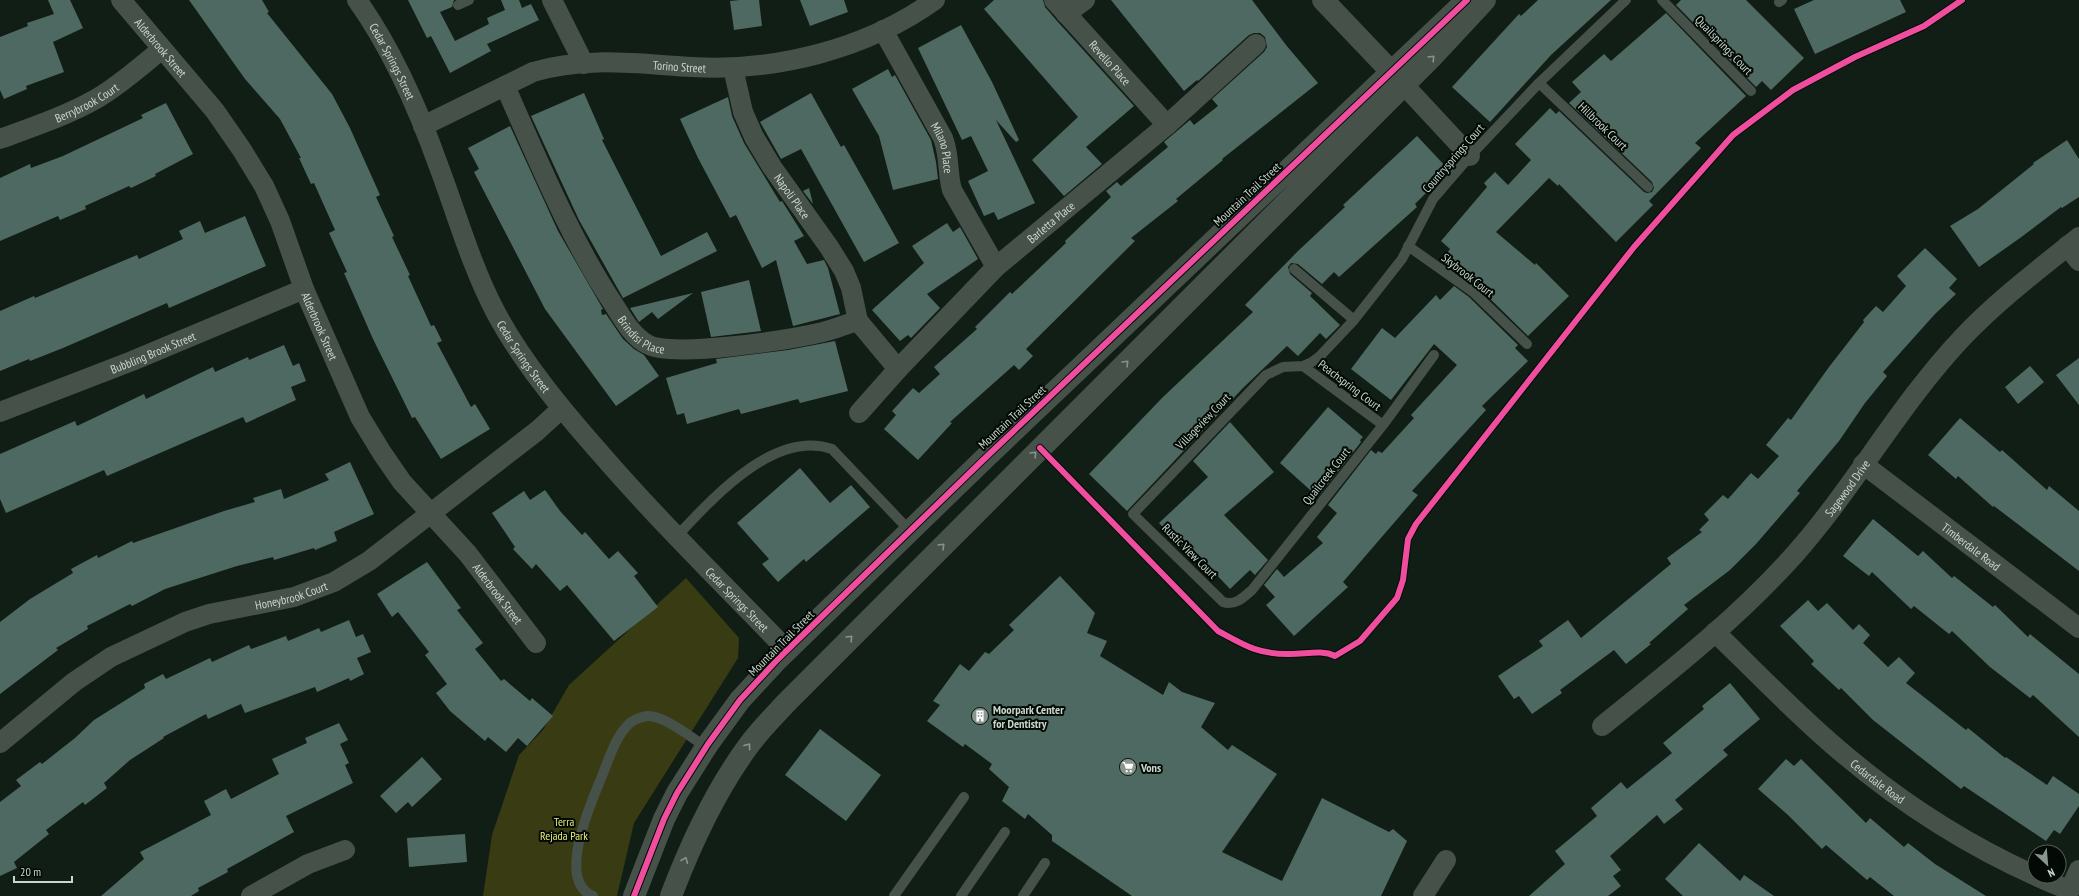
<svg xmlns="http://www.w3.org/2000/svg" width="2079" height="896" viewBox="0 0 2079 896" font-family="'PT Sans Narrow',sans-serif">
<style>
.green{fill:#393b13}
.building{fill:#4e6961}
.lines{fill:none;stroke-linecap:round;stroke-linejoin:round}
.service{stroke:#46514a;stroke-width:10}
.minor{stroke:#46514a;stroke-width:20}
.tertiary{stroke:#46514a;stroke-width:22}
.cycleway-casing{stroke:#030a05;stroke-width:8}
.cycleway{stroke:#ef4d9e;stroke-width:6}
.oneway{stroke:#88948c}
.labels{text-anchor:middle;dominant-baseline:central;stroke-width:4;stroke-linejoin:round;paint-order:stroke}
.street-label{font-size:12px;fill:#c9d7cd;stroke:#030a05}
.poi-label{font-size:12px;font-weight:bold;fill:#c9d7cd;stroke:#030a05;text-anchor:start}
.park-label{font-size:12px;fill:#e7eb78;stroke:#030a05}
</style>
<rect width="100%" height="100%" fill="#111e16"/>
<path class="green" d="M686,578l53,60 -1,20 -104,165 -17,73h-134l9,-61 27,-80 24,-25 26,-45z"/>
<path class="building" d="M48,0h22l13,28 -30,14 11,30 -38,14 1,3 -23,10 -4,-9v-53l28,-11 -1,-3 27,-9z
M189,0h73l7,12 -2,1 65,81 18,34 30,67 -4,2 18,39 -2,1 18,38 -2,1 23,50 3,-1 8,16 -5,2 34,64 4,-3 15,25 -49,30 -26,-42 -3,1 -39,-79 -29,-66 3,-1 -18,-39 6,-3 -21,-47 -3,1 -12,-26h2l-21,-39 -35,-40z
M408,0h46l-2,7 -12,5 15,29 34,-17 -2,-6 18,-8 -4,-10h18l3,8 9,-4 8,16 -52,24 4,7 -41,22 -19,-37 -4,2z
M740,0h19l3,26 -28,4 -4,-29z
M800,0h44l4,12 -38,14z
M994,0h49l2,7 12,14 77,85 -48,41 16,17 -38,32 -32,-36 46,-43 -94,-108z
M1111,0h141l34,45 32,38 -96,76 1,1 -47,39 2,2 -47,37 4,3 -109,108 7,7 -14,14 -5,-5 -64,57 2,1 -34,37 -34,-31 12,-14 -4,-4 21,-23 6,5 21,-19 -6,-7 43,-38 -2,-2 35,-35 2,2 54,-51 -1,-2 46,-44 -5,-6 11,-9 4,4 47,-39 -4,-5 26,-22 4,5 24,-19 -6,-7 52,-47 3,-5 -2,-10 -5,-4h-6l-5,2 -51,46 -1,-1 -13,11z
M1538,0h73l-60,55 -61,67 -38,-35 67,-73 2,2z
M1681,0h65l58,58 -33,32 -9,-9 -6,6 -80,-82z
M1814,0h86l6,12 -91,42 -21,-45z
M1666,13l80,83 -51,47 6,5 -52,53 4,4 -37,37 -57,-58 -1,2 -9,-8 -53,54 39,33 1,-2 33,33 -41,40 -50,-49 -15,-10 3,-3 -21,-18 5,-7 -9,-8 46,-54 -3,-4 11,-11 13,13 23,-25 -16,-16 35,-36 6,6 3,-3 85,81 3,1 5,-1 2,-4 -2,-6 -83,-79 12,-11 -9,-10 32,-28 7,7z
M961,25l31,57 27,58 -3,2 -20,-22 39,83 -37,17 -4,-8 -10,4 -16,-35 20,-10 -17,-35 -9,4 -44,-92z
M888,69l4,8 3,-2 36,65 5,22 2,17 -45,11 -14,-54 -27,-47z
M584,93l20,46 -2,1 59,116 46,-24 10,19 -94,47 -44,-78 -48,-104z
M811,93l30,54 3,-2 55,98 -35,19 -63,-113 -20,10 -21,-37z
M728,97l4,19 12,27 36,59 2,-1 22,35 -10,5 13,23 17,-4 4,8 12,46 -47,12 -17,-66 -14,8 -26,-53 -6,3 -32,-60 -18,-39z
M166,103l27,51 -38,20 1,2 -25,12 -2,-2 -44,20 1,3 -26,11 -2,-4 -58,25v-63l30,-14 1,4 32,-12 80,-38 -2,-3z
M510,126l48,105 45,78 -2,1 1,5 4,-1 17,25 11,10 10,6 15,21 -43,30 -71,-97 -71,-137 5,-3 -11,-21z
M1417,136l32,34 -34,34 2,3 -78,70 -5,-5 -12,12 -24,-20 -7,-1 -3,4 2,7 22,19 -2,3 30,29 -14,14 -6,-6 -22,23 -11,-10 -44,42 -116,123 -38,-37 74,-77 90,-85 -8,-7 53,-54 47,-44 -2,-2z
M2067,140l12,19v38l-17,11 -1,-1 -41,31 -41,29 -29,-41 28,-17 56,-45 -1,-1z
M809,188l4,16 -10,-13z
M245,216l21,50 -97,42 -2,-5 -104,45 -33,13 -1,-2 -29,12v-60l34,-15 1,2 102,-43 2,4 44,-20 -4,-8 21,-10 5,12z
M947,223l6,9 7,-5 18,32 -51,35 13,14 -29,30 -3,-3 -8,6 -28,-31 52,-47 -12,-17z
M1925,248l32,31 -8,9 7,6 -21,20 -52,58 4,4 -22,27 -26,38 -42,50 3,2 -44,51 -26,26 -46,35 4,4 -39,34 2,1 -25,20 -12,-14 -54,40 2,3 -30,21 -13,-18 -5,3 -16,-23 45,-30 -4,-5 29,-21 13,18 90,-74 -4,-6 35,-26 -3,-2 10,-10 -5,-6 19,-19 5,4 23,-26 7,6 21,-23 -13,-11 22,-27 3,2 38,-53 35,-45 -1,-2 13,-14 7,6 23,-26 -9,-10z
M749,280l12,51 -50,6 -10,-45z
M1454,286l15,11 49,48 -3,3 13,13 -46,45 4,4 -74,81 6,4 -75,87 5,5 -54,49 -28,-31 9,-8 -11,-12 13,-16 7,8 39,-34 -6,-6 20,-24 -9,-8 43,-55 5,4 2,-3 4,2 32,-35 -3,-3 46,-50 -23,-21 -43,56 -40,-31 31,-41 13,10 41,-43 4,5z
M693,293l-35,26 -6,-7 -13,10 -9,-14z
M835,341l13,50 -48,12 -2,-4 -57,15 -2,-5 -52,15 -3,-11 -7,2 -11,-37 51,-15 -1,-4 72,-9z
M284,345l9,21 6,-3 7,18 -15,6 5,13 -50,23 -3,-6 -136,59 -3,-6 -98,43 -6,-14v-45l75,-33 2,5 67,-32 2,5 67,-32 2,5 33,-15 1,3z
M2079,358v47l-23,-30z
M2030,366l14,16 -26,22 -13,-17z
M1328,407l35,30 -3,3 1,2 -43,55 -38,-34z
M1960,418l40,34 2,-2 45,40 2,-4 30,25v60l-85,-65 -1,1 -35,-31 -2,3 -28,-24z
M1230,422l44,50 -50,43 44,45 -13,15 -5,-5 -20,19 -33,-35 -4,5 -34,-36 49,-46 -15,-16z
M350,462l24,52 -40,18 3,9 -22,9 -1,-2 -40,12 -1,-3 -36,9 -72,23 -33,17 -2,-2 -43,22 1,3 -32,19 2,2 -58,44v-72l30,-23 43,-26 -2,-4 26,-14 1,3 34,-17 1,2 91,-32 31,-9 -2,-4 28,-9 3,10 45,-19 -4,-6z
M800,468l30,35 21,-18 19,22 -64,55 -2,-3 -26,23 -16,-18 7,-5 -32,-36z
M545,490l15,21 22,24 3,-3 24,27 9,-8 20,22 -4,3 24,31 -44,34 -47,-56 -7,6 -24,-27 -4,5 -19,-20 2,-2 -23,-34 32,-22 6,9z
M1873,519l45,37 5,-5 29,27 2,-2 39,31 2,-2 33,32 2,-3 49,40v63l-46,-42 -3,3 -40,-31 -38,-36 -3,3 -35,-28 -3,3 -39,-37 -3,4 -26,-20z
M427,562l34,46 -4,2 26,33 -8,6 26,32 3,-2 26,22 2,-3 21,18 -26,30 -9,-8 -12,14 -18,-15 -3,4 -35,-30 -14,-18 11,-9 -22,-29 4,-3 -31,-40 -6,5 -15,-23z
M1060,576l35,37 -8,20 20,8 -7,15 63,39 6,-13 13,10 33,11 -14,24 27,23 4,-5 45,29 -55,78 60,29 40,-83 67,34 4,-3 14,12 -26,55h-249l-80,-55v-6l-24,-21 -3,5 -23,-18 7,-14 -20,-18 3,-5 -27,-20 -2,3 -36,-26 13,-16 -7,-4 27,-37 9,7 16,-19 4,2 25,-24 -5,-5z
M1808,600l10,11 9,-8 26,27 6,-6 11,11 -7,8 25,24 11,-10 16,16 -9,10 60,47 2,-2 37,30 1,-1 41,28 6,-9 26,18v12l-19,28 -6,-4 -8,11 -82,-55 -3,3 -88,-69 -32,-32 -2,2 -28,-26 3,-3 -34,-35z
M349,620l7,17 7,-3 8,18 -14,6 7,16 -14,7 -1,-3 -32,14 -2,-5 -70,26 -4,-9 -33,15 -2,-5 -43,23 1,1 -34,22 -26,23 3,5 -22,17 -2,-3 -37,28 3,4 -35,28 3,6 -17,8v-74l21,-16 -5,-6 24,-18 2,2 33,-26 19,-18 51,-32 -1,-4 19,-10 3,5 44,-21 2,4 37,-17 2,4 35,-13 2,5 31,-13 2,4z
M1730,683l30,36 -37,31 5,5 -53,45 8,9 -19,15 -7,-9 -47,41 11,14 -8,6 8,10 -13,10h-79l36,-32 -10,-13 42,-35 -6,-8 30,-26 6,7 45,-36 -9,-10 41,-34 -2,-3z
M339,723l9,17 -8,4 9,19 -4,2 8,18 -67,33 8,16 -67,37 1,3 -30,16 1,3 -8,5h-90l43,-37 -4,-7 71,-37 -7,-14 22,-12 5,10 48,-25 -7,-15 35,-16 -2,-5z
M820,729l61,46 -35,46 -61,-46z
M422,757l20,22 -30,28 -4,-5 -12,11 -16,-17z
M1786,759l8,7 7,-7 65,64 4,-5 34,29 4,-4 27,21 51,32h-92l-24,-19 -3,3 -41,-35 -4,4 -34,-34 -30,-26z
M465,834l2,28 -58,5 -2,-29z
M1699,843l41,38 4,-6 30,21h-91l-18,-17z"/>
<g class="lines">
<path class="service" d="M1662,0l89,91
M1779,2l3,-2
M458,5l11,-5
M1539,83l109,104
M1408,246l65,46 54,52
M1294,269l60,51
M1434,355l-51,70 -131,165c-9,8 -17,16 -29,12l-90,-88 133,-139 17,-8 20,-1 9,-4 8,-6 34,-36 48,-61 31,-60 37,-43 69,-73 87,-83
M1303,366l80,59
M677,536c35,-37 97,-107 155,-87l78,82
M593,896c-38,-15 -1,-95 9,-120 7,-17 14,-41 28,-53 5,-4 12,-6 17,-7 17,-1 45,22 59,31
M894,896l70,-99
M961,896l44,-64
M1023,896l22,-33"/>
<g class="minor">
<path id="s1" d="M121,0l94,111 27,39 22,36 16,35 24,68 56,128 22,36 20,29 66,72 68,89"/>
<path id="s2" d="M357,0c35,49 62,111 82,167 18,48 32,98 56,144 27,51 68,100 106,143 59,68 123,131 186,196"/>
<path d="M552,0l32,64"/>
<path id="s3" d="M1054,0l113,125"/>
<path d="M1066,14l19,-14"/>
<path id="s4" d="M883,30l60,108c7,17 4,35 9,52l44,77"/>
<path id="s5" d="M733,68l10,44 11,25 18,30 57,80 15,24 7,17 7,33"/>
<path d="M1404,85l66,71"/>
<path id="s6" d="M505,86c33,74 64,151 109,219 9,14 18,31 33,39 24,15 146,-5 176,-12 12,-3 23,-8 35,-11"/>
<path id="s7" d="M423,126l110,-54c52,-16 106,-8 159,-5 83,5 175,-18 243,-67"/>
<path id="s8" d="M0,139c32,-12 66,-23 96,-40 24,-14 45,-33 66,-50"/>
<path d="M2067,246l12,15"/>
<path d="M858,321l40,48"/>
<path id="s9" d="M0,412l132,-51 172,-72"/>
<path id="s10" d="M859,413l39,-44 98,-102 171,-142 89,-81"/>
<path id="s11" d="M1863,464l216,164"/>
<path id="s12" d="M1715,632c41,40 81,82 125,119 68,58 146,106 229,139"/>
<path id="s13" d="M1602,726c67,-54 135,-107 193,-172 60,-68 104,-149 167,-216 35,-37 77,-69 117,-101"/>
<path id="s14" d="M0,743l74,-61 37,-25 74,-35 24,-8 85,-17 40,-15 35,-21 168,-130 24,-22"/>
<path d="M251,896l57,-32 37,-14"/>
<path d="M1423,896l23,-36"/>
<path d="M2067,896l12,-26"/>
</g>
<path class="tertiary" d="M1323,0l79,83
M634,896l30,-77 13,-26 31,-49 32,-44 37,-40 205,-199 485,-461
M671,896c20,-53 44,-105 78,-151 11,-15 25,-29 38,-43l644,-644 54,-58"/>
<g class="cycleway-casing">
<path id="cycleway" d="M1040,448l178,183c26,14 39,23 69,23 16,1 34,-5 48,2l25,-15 37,-43 6,-18 5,-41 8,-15 218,-277 99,-112 60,-45 62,-33 69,-31 38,-26
M634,896l30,-77 13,-26 31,-49 32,-44 37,-40 205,-199 485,-461"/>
</g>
<use href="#cycleway" class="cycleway"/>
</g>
<defs><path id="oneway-chevron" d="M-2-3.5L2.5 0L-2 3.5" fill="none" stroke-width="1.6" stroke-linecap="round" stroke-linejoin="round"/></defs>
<g class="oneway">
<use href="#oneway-chevron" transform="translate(1432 58) rotate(-46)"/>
<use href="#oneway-chevron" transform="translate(1126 363) rotate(-45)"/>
<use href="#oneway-chevron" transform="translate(1034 454) rotate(-45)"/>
<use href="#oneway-chevron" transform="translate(942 546) rotate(-45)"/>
<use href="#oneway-chevron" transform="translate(850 638) rotate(-45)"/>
<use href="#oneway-chevron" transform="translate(748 746) rotate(-54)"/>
<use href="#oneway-chevron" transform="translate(685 860) rotate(-68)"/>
</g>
<defs>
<g id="building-disc" transform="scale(0.9)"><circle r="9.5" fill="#89968d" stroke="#030a05"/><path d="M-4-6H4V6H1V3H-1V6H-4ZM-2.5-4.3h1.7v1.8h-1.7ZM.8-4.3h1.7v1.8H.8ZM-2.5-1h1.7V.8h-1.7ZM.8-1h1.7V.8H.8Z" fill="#fff"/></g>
<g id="supermarket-disc" transform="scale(0.9)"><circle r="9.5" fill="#89968d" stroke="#030a05"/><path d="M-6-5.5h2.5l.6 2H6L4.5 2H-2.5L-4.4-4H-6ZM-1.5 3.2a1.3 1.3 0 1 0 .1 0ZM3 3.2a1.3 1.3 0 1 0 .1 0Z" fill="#fff"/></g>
</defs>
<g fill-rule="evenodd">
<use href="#building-disc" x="980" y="716"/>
<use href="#supermarket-disc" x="1128" y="767"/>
</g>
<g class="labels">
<g class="street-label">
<text transform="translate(1724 45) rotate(46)">Quailsprings Court</text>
<text stroke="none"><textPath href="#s1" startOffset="62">Alderbrook Street</textPath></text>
<text stroke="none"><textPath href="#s2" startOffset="71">Cedar Springs Street</textPath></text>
<text stroke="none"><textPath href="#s3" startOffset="84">Revello Place</textPath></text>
<text stroke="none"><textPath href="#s7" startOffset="270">Torino Street</textPath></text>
<text stroke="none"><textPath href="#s8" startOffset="94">Berrybrook Court</textPath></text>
<text transform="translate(1603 126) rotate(44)">Hillbrook Court</text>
<text stroke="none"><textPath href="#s4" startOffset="133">Milano Place</textPath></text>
<text transform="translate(1453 158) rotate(-49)">Countrysprings Court</text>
<text transform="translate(1247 194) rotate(-43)">Mountain Trail Street</text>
<text stroke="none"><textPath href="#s5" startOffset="143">Napoli Place</textPath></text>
<text stroke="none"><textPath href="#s10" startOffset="271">Barletta Place</textPath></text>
<text transform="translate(1468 275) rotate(38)">Skybrook Court</text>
<text stroke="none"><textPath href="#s1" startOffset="386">Alderbrook Street</textPath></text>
<text stroke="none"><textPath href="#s6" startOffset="287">Brindisi Place</textPath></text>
<text stroke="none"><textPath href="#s9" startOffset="164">Bubbling Brook Street</textPath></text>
<text stroke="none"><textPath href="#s2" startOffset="395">Cedar Springs Street</textPath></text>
<text transform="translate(1350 385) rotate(37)">Peachspring Court</text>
<text transform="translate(1012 417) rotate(-43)">Mountain Trail Street</text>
<text transform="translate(1203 421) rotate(-46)">Villageview Court</text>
<text transform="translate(1326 476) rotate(-52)">Quailcreek Court</text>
<text stroke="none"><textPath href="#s13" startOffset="343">Sagewood Drive</textPath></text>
<text stroke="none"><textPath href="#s11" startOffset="136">Timberdale Road</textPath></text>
<text transform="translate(1190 551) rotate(45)">Rustic View Court</text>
<text stroke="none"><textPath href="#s1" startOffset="710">Alderbrook Street</textPath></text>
<text stroke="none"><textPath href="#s14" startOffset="332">Honeybrook Court</textPath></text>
<text stroke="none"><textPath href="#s2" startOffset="719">Cedar Springs Street</textPath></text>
<text transform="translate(781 643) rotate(-45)">Mountain Trail Street</text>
<text stroke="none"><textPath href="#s12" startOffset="221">Cedardale Road</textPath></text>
</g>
<g class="poi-label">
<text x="993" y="709">Moorpark Center<tspan x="993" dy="14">for Dentistry</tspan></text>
<text x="1141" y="767">Vons</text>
</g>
<g class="park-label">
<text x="564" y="821">Terra<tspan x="564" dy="14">Rejada Park</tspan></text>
</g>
</g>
<g transform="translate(2047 864) rotate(154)"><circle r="19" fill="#030a05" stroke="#525c55"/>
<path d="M0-3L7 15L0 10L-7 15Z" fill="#89968d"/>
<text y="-6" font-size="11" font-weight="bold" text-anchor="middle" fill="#c9d7cd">N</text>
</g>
<path d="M14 876v6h58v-6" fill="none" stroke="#c9d7cd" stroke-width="2"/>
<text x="20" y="876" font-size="12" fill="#c9d7cd" stroke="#030a05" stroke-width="3" paint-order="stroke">20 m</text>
</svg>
